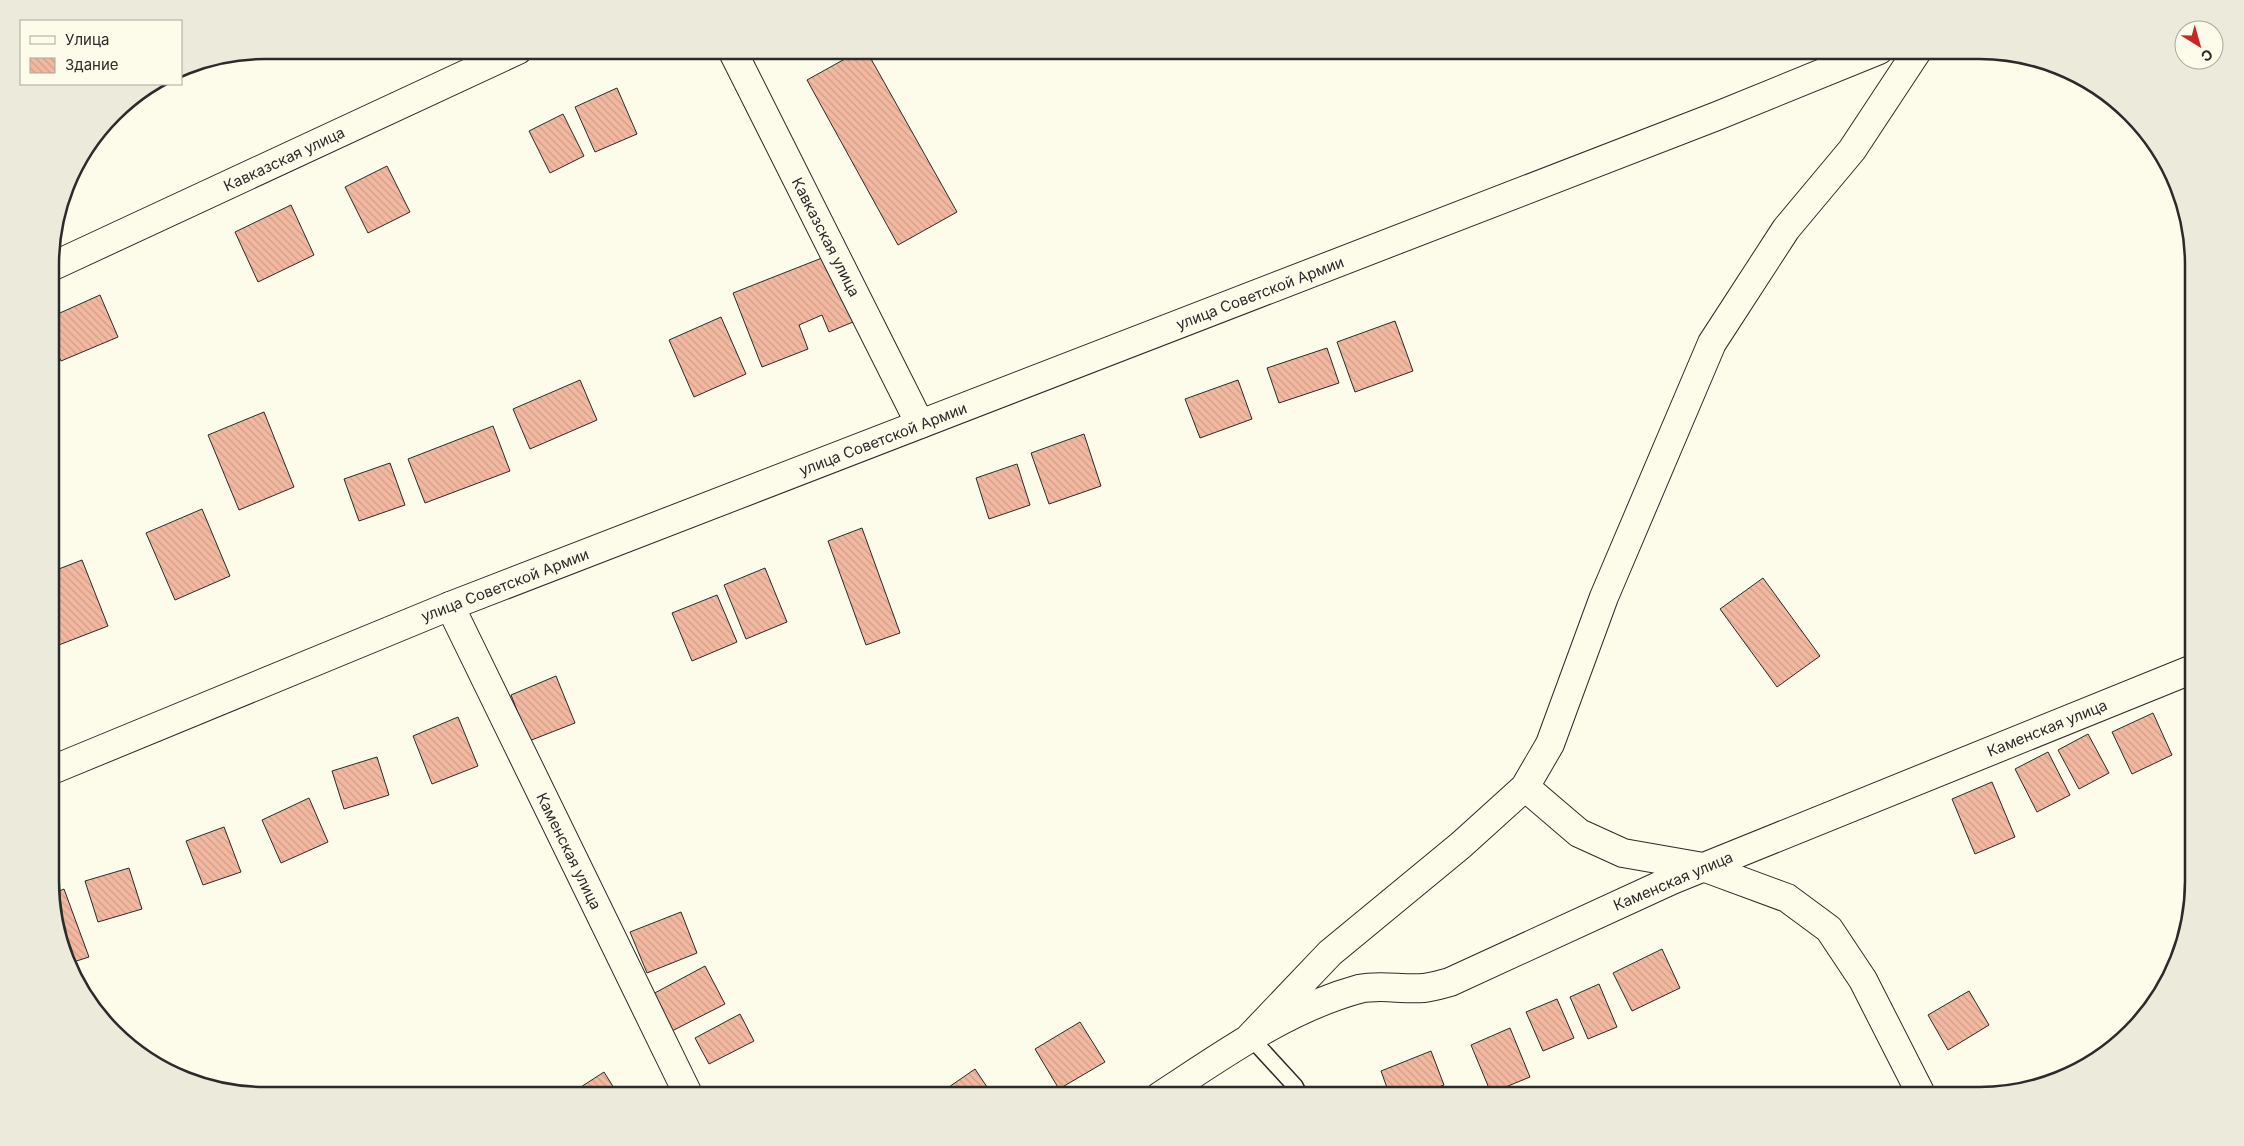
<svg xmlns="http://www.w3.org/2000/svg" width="2244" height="1146" viewBox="0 0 2244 1146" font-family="Inter,sans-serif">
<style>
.building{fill:url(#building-back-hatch);stroke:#2b2b2b}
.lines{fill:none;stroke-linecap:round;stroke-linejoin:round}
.service-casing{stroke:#2b2b2b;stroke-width:18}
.minor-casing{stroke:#2b2b2b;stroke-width:30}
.secondary-casing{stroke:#2b2b2b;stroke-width:30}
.service{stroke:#fdfbea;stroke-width:15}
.minor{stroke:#fdfbea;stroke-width:28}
.secondary{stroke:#fdfbea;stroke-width:28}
.labels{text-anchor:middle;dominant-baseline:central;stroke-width:4;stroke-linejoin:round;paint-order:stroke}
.street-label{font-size:15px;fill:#2b2b2b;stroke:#fdfbea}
.rim{fill:none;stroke:#2b2b2b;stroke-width:2.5}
</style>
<defs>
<pattern id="building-back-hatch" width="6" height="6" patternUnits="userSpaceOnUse" patternTransform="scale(1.25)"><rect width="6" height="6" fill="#f2b8a0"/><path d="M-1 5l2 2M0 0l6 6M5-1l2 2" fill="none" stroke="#d09e8a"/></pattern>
</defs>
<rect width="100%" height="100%" fill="#fdfbea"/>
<path class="building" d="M861,50h5l91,162 -59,33 -91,-165z
M617,88l20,46 -42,18 -20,-45z
M563,114l21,42 -34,17 -21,-42z
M387,166l23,46 -42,21 -23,-46z
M291,205l23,50 -56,27 -23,-50z
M827,256l26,66 -24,10 -7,-17 -23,10 9,24 -46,18 -29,-74z
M100,295l18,42 -57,24 -10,-23v-21z
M721,317l25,57 -52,23 -25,-57z
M1395,321l18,50 -58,21 -18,-50z
M1327,348l12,35 -60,20 -12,-35z
M580,380l17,40 -67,29 -17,-40z
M1238,380l14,39 -52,19 -15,-39z
M264,412l30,75 -55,23 -31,-75z
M493,426l17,45 -85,32 -17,-44z
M1084,434l17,52 -52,18 -18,-51z
M390,463l15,42 -46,16 -15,-42z
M1017,464l13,41 -41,14 -13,-41z
M202,509l28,67 -55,24 -29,-67z
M862,528l38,105 -34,12 -38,-104z
M82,560l26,66 -57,22v-76z
M765,568l22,54 -41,17 -22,-54z
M1763,578l57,78 -43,31 -57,-78z
M717,595l20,47 -45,19 -20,-48z
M556,676l19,47 -46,18 -18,-46z
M2153,713l19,42 -40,19 -20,-42z
M458,717l20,49 -46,18 -19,-48z
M2088,734l21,39 -30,16 -21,-39z
M2048,752l22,43 -33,17 -22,-43z
M377,757l12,38 -45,14 -12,-38z
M1992,782l23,55 -40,17 -23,-55z
M309,798l19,44 -47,21 -19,-43z
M224,827l17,45 -38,13 -17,-44z
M129,868l13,41 -44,13 -13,-41z
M64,889l25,68 -22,7 -15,-54v-16z
M681,912l16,41 -50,20 -17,-41z
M1662,949l18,39 -48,23 -19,-38z
M705,966l20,38 -55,28 -19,-37z
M1599,984l18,43 -29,12 -18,-42z
M1969,991l20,34 -41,25 -20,-35z
M1557,999l17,39 -31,13 -17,-39z
M740,1014l14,27 -45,23 -14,-26z
M1080,1022l25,40 -46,27 -24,-40z
M1510,1028l20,49 -39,16 -20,-48z
M1431,1051l13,34 -29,11h-25l-9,-25z
M975,1069l18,27h-57z
M604,1072l15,24h-52z"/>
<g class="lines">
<g class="service-casing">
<path id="service" d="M1250,1037l45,49 5,10"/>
</g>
<g class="minor-casing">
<path id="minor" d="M732,50l188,374
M51,267l467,-217
M450,606l239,490
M1525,787l54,46 44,20 80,14 84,31 42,31 34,51 59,116
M1250,1037l80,-84 131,-108 64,-58 25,-43 54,-147 108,-254 74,-114 66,-79 66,-100
M1160,1096c63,-41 126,-87 199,-107 22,-5 43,1 65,-1 9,-1 18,-4 26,-6l222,-102 521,-211"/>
</g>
<g class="secondary-casing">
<path id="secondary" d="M52,770l398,-164 1267,-490 162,-66"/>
</g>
<use href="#service" class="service"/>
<use href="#minor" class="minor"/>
<use href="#secondary" class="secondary"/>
</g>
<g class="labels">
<g class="street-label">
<text transform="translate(284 159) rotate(-25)">Кавказская улица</text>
<text transform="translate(826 237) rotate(63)">Кавказская улица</text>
<text transform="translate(1260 293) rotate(-21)">улица Советской Армии</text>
<text transform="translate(883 439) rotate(-21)">улица Советской Армии</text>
<text transform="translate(505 585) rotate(-21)">улица Советской Армии</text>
<text transform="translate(2047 728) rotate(-22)">Каменская улица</text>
<text transform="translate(569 851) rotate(64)">Каменская улица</text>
<text transform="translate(1673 881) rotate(-23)">Каменская улица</text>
</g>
</g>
<path d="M0 0H2244V1146H0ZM265 59H1979A206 206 0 0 1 2185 265V881A206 206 0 0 1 1979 1087H265A206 206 0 0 1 59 881V265A206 206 0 0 1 265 59Z" fill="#eceadb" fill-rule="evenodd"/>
<path class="rim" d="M265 59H1979A206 206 0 0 1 2185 265V881A206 206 0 0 1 1979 1087H265A206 206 0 0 1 59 881V265A206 206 0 0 1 265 59Z"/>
<rect x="20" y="20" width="162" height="65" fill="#fdfbea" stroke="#a9a89e"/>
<rect x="30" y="36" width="25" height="8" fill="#fdfbea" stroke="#a9a89e"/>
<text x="65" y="45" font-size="15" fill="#2b2b2b">Улица</text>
<rect x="30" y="58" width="25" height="15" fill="url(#building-back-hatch)" stroke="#a9a89e"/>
<text x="65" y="70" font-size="15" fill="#2b2b2b">Здание</text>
<g transform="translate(2199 45) rotate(143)"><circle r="24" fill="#fdfbea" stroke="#a9a89e"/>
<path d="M0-4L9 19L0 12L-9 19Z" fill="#c62828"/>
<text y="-8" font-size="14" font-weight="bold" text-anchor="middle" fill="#2b2b2b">С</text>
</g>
</svg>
